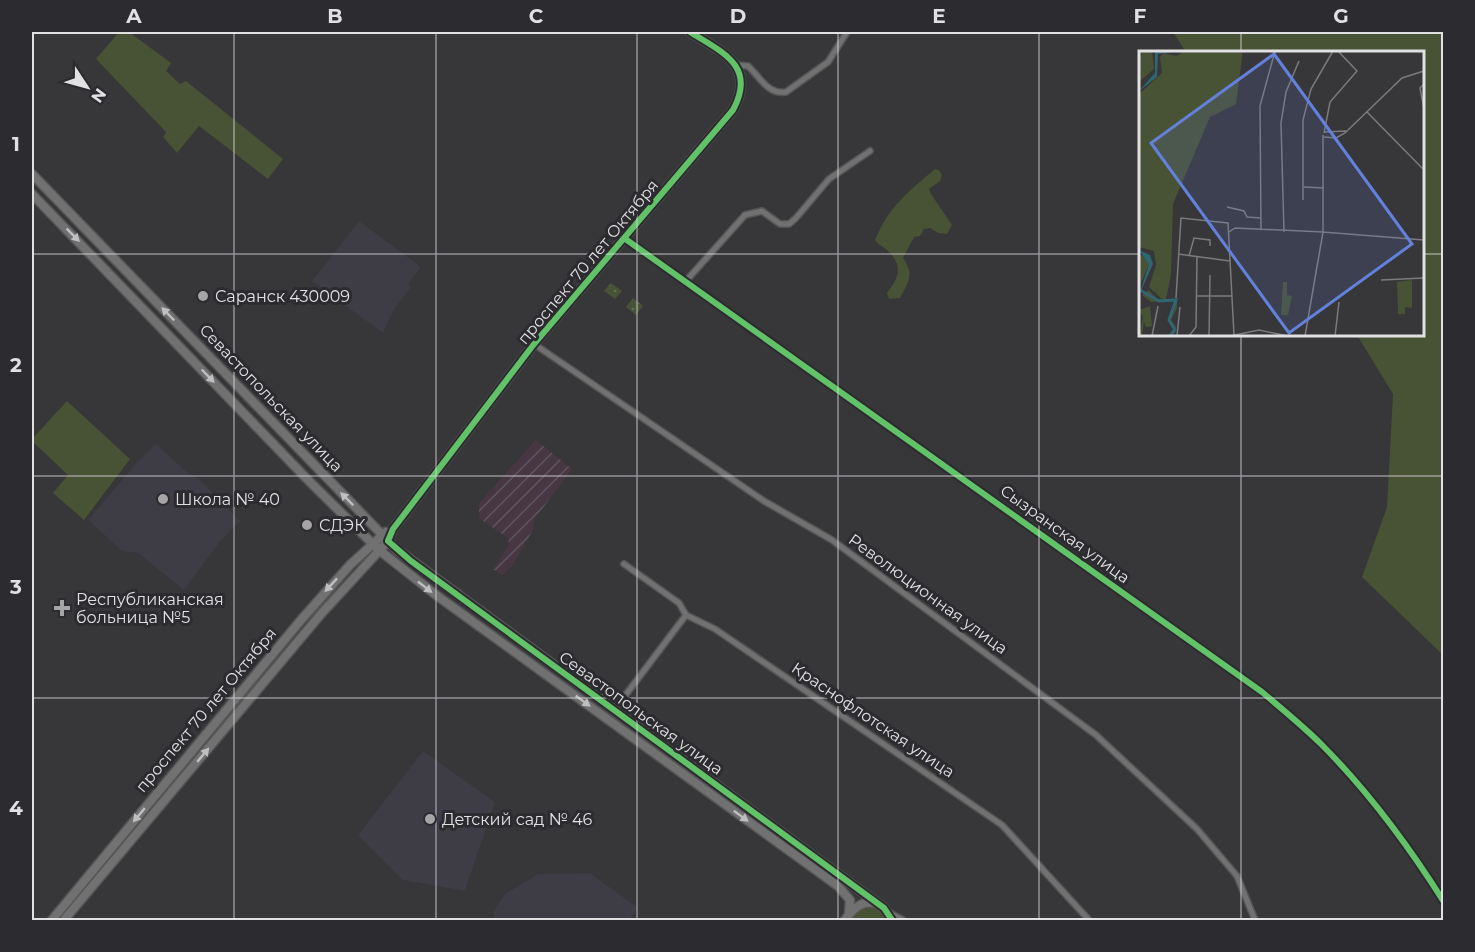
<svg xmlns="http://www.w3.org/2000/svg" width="1475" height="952" viewBox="0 0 1475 952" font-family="Montserrat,sans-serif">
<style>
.industrial{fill:url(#industrial-furrows)}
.built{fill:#3e3c45}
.green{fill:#485234}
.park{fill:url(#park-dots)}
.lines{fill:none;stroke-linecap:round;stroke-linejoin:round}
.street-casing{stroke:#555556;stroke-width:8}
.secondary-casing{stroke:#555556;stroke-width:11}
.street{stroke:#717172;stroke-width:5}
.secondary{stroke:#717172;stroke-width:8}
.cycleway-casing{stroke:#2c2b2f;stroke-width:10}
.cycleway{stroke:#61c268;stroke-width:6}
.oneway{fill:#bfbfc1}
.grid{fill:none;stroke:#e1e0e3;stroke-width:1.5;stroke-opacity:0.55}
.poi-dot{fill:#a6a4a7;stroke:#2c2b2f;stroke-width:2}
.labels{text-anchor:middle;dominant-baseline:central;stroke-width:6;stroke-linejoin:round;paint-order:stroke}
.street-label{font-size:16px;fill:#e1e0e3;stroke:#2c2b2f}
.poi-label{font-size:16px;fill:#e1e0e3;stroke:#2c2b2f;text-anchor:start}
.inset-river{fill:none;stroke:#2e6672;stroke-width:3}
.inset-road{fill:none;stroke:#7b7a7c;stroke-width:1.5}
.view{fill:#6281dc;fill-opacity:0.15;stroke:#6281dc;stroke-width:3}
.inset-edge{fill:none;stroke:#e1e0e3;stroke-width:3}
.neatline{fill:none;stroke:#e1e0e3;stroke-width:2}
.grid-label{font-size:20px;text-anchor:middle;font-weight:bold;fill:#e1e0e3}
</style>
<defs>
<pattern id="industrial-furrows" width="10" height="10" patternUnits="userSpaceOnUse" patternTransform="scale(1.5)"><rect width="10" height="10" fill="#463742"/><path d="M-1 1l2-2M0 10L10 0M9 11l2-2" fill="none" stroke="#60545d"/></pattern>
<pattern id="park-dots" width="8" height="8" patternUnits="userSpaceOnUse" patternTransform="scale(1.5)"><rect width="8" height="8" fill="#485234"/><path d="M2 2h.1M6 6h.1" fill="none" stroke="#626b51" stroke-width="1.8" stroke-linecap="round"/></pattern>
</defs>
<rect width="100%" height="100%" fill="#373638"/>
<path class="industrial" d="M536,440l36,29 -38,51v8l-22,38 -10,9 -9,-6 16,-24 -1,-7 -29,-20v-15z"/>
<path class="built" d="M359,221l62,46 -13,17 3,3 -18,24 -10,22 -71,-52z
M156,444l33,30 10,5 41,42 -18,18 -38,51 -46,-37 -16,-2 -34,-31 45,-53z
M423,751l72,51 -30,89 -62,-11 -45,-45z
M590,873l48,35 -9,12h-135v-9l11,-17 33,-20z"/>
<path class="green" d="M119,32h10l42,31 -5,8 14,13 6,-3 97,78 -15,20 -69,-53 -22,27 -14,-16 3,-5 -70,-73z
M1173,32h270v623l-81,-78 25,-70 6,-113 -36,-59 65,-1v-282h-236z
M935,169l4,1 3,5 -2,6 -11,8 2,5 21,31 -5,9 -9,-1 -8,-5 -6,1 -4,7 -6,1 -11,21c12,16 5,25 -3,40l-11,1 -2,-6c10,-13 17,-25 3,-40 -5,-6 -11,-7 -15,-13 14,-34 33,-48 60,-71z
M67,401l63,58 -46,61 -31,-27 15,-18 -36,-34v-2z
M869,906c9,1 15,5 17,14h-35l11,-13z"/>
<path class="park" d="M611,283l11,8 -7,8 -11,-8z
M633,298l10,8 -7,9 -10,-8z"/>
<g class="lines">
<g class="street-casing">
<path id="street" d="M736,65l12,1c12,11 20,29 38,26l42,-30 19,-30
M624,238l638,454c20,17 41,34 59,52 45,45 89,104 123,158
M685,282l60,-67 17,-4 18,13h9l7,-6 33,-39 41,-28
M534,344l230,157 68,39 264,195 101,94 40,47 18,44
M624,564l55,39 7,12 29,14 287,196 87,95
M615,709l71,-94
M888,912l15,8"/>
</g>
<g class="secondary-casing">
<path id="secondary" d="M32,174l364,375 488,359 8,12
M32,194l276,286 71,70 57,45 402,291 12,14 -1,14
M52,920l249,-300 49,-55 36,-33
M64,920l257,-306 67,-73 5,-12 141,-185 199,-234c24,-44 -11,-58 -43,-78
M845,920c8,-11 16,-20 31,-17"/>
</g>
<use href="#street" class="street"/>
<use href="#secondary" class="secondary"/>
<g class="cycleway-casing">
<path id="cycleway" d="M690,32c32,20 67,34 43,78l-199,234 -141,185 -5,12 23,20 473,347 8,12
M624,238l638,454c20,17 41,34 59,52 45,45 89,104 123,158"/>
</g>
<use href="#cycleway" class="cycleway"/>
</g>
<defs><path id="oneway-solid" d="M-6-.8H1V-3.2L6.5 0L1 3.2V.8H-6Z" transform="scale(1.5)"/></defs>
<g class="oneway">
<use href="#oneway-solid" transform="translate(73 235) rotate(45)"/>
<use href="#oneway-solid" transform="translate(168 314) rotate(-134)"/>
<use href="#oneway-solid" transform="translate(208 376) rotate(46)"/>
<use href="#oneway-solid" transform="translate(347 499) rotate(-135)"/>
<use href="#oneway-solid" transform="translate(331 585) rotate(133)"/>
<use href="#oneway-solid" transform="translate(425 587) rotate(38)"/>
<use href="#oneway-solid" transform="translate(583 701) rotate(36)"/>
<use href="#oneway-solid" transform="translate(203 755) rotate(-50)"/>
<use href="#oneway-solid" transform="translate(139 815) rotate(130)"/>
<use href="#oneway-solid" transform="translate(741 816) rotate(36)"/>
</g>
<path class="grid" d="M234,32v888M436,32v888M637,32v888M838,32v888M1039,32v888M1241,32v20M32,254h1108M1422,254h22M1241,334v586M32,476h1412M32,698h1412"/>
<g class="poi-dot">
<circle cx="203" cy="296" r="6"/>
<circle cx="163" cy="499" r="6"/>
<circle cx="307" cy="525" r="6"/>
<path d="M59 599h6v6h6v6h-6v6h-6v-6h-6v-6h6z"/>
<circle cx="430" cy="819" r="6"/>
</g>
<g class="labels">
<g class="street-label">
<text transform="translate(588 262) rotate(-50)">проспект 70 лет Октября</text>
<text transform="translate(271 398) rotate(46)">Севастопольская улица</text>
<text transform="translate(1065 534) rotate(36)">Сызранская улица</text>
<text transform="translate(928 594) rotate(36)">Революционная улица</text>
<text transform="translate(206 710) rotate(-50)">проспект 70 лет Октября</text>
<text transform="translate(641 713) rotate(36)">Севастопольская улица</text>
<text transform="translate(873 720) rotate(34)">Краснофлотская улица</text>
</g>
<g class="poi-label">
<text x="215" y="296">Саранск 430009</text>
<text x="175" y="499">Школа № 40</text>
<text x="319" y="525">СДЭК</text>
<text x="76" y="599">Республиканская<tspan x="76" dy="18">больница №5</tspan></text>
<text x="442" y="819">Детский сад № 46</text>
</g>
</g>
<g transform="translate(1139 51)">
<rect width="285" height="285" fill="#373638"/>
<path d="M0,0h13l2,18 -15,13zM47,0h57l-7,53 -26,13 -37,87 -2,71 -5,24h-4l-13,-12 7,-22 -2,-14 -15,-4v-153l23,-21 -2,-16 4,-4 12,3zM144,231h4v13l5,1 -4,19h-7z" fill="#485234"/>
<path d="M1,204l6,1 3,8 -10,24zM10,239l8,9h20v9l-6,12 5,7 -4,9h-4l5,-7 -5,-11 7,-17 -24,1 -9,-7zM11,255l2,20 -6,1 -2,-5 -2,14h-3l4,-19 -4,-7z" fill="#485234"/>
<path d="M273,229v28l-7,-1v7h-7l-1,-32z" fill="#485234"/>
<path d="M16,0h27l-24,3 -1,23 -18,14 16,-18zM0,199l11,5 3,9 -14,31 10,-31z" fill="#2e6672"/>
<path class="inset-river" d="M1,239l19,11 17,-1 -7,20 6,10 -5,6"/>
<path class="inset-road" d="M285,33l-4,4 4,21M228,61l57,58M185,81l22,-1M185,82l6,-31 27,-31 -19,-20M185,86l12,1 9,-5 57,-55 22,-7M165,136l20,1M164,149v-80l8,-31 22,-38M88,156l17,4 3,6 14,1M122,179l-1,-124 15,-55M90,181l6,-4 88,4v-97M145,181l-3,-109 5,-31 13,-31M39,203l52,7M50,205l5,-18 16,2v6M242,229l43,-2M58,245h35M37,247l5,-80 47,5 6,112M13,285l6,-30M38,285l3,-29M50,285l7,-9 1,-70M70,285l1,-61M91,285l29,-6 29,6M166,285l18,-104 101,8M196,285l4,-34"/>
<path class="view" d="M135,3l138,190 -123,89 -138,-190z"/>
<rect width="285" height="285" class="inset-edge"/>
</g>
<rect width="1475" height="952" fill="none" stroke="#2c2b2f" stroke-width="66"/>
<g transform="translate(87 87) rotate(126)" stroke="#2c2b2f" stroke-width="4.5" paint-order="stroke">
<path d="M0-4.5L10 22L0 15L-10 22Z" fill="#e1e0e3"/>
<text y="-9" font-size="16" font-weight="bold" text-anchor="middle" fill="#e1e0e3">N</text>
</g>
<rect x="33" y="33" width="1409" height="886" class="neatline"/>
<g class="grid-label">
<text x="134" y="23">A</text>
<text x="335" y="23">B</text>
<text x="536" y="23">C</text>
<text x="738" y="23">D</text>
<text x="939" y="23">E</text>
<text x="1140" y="23">F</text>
<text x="1341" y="23">G</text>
<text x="16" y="151">1</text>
<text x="16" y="372">2</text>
<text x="16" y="594">3</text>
<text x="16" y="815">4</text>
</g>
</svg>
